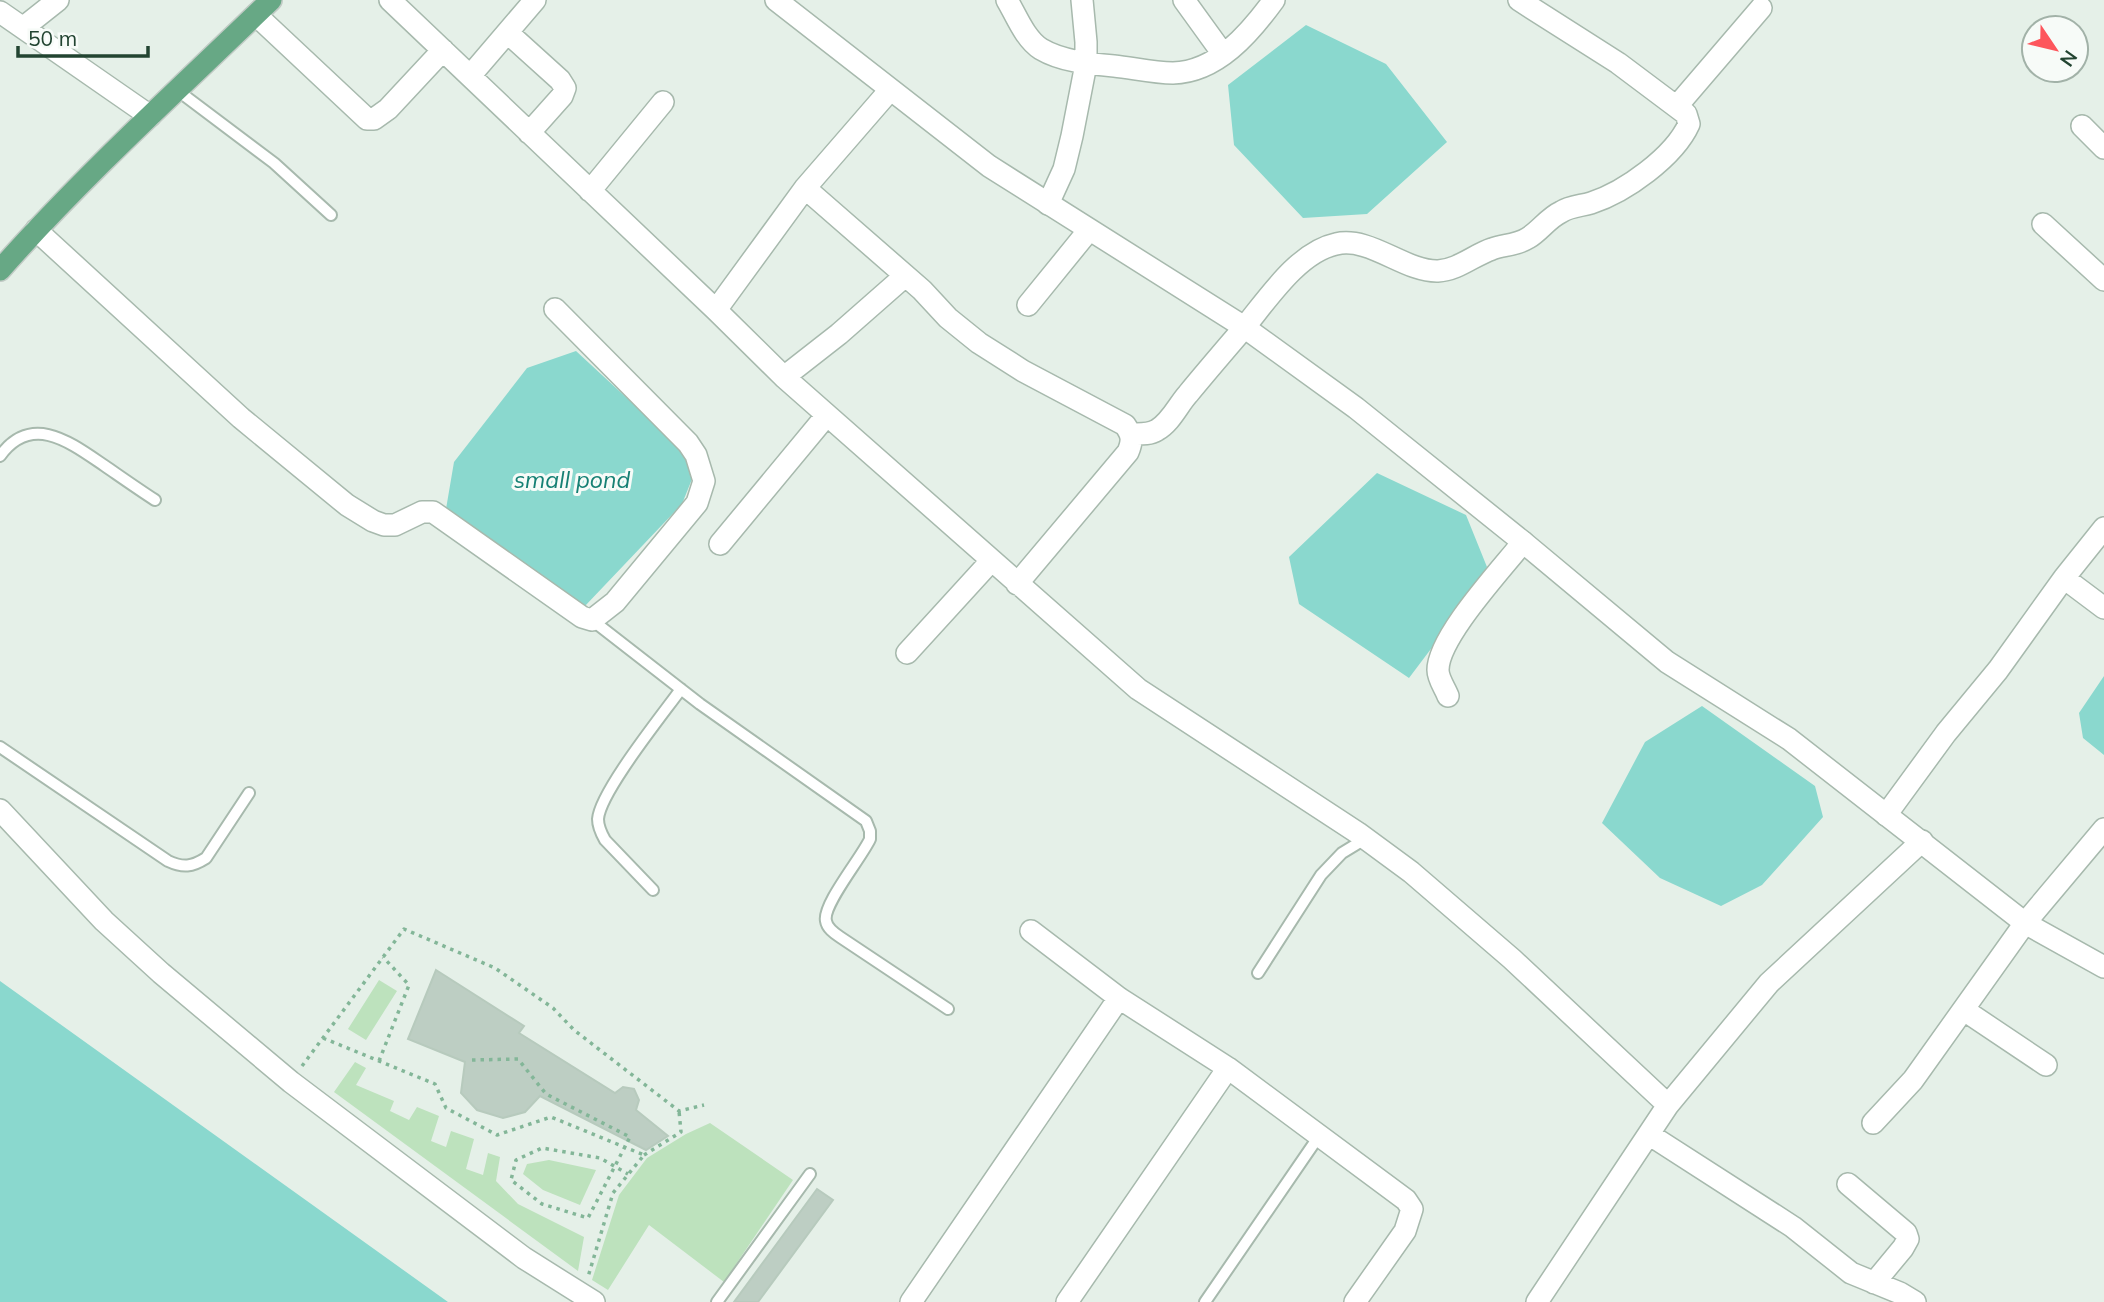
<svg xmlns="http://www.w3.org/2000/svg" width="2104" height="1302" viewBox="0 0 2104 1302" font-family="Mulish,sans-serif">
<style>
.green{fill:#bde2bd}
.water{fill:#8ad8ce}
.building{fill:#bdcec3;stroke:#b7cabd;stroke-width:2}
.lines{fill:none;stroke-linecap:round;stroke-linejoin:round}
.service-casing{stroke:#a7b9ad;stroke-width:14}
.minor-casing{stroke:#a7b9ad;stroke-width:24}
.tertiary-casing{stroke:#a7b9ad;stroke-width:24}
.primary-casing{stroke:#c1cbc5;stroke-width:24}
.path{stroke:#83b698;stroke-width:3.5;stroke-dasharray:3.5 5;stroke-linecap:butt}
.service{stroke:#fff;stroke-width:10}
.minor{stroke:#fff;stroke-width:21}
.tertiary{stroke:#fff;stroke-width:21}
.primary{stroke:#67a885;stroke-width:21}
.labels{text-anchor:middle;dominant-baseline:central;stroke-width:6;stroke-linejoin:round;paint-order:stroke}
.water-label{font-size:23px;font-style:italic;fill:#168074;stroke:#f7fbf8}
</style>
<rect width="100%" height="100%" fill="#e5f0e8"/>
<path class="green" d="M379,980l18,11 -31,49 -18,-11z
M355,1062l11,6 -10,17 38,16 -4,10 19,9 8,-13 22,9 -8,25 15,6 5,-16 23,8 -8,30 17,6 5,-22 12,4 -4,24 22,23 66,33 -6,34 -244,-179z
M710,1123l83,57 -69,102 -75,-57 -41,65 -16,-10 27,-85 28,-37 39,-24z
M549,1160l47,10 -16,35 -37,-15 -20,-16 4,-10z"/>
<path class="water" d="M1306,25l80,39 61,78 -80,72 -64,4 -69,-73 -6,-60z
M576,351l107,99 9,29 -10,25 -97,102 -139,-97 8,-47 73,-94z
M1377,473l89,42 21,52 -32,50 -46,61 -110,-74 -10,-47z
M2104,676v79l-21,-17 -4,-25z
M1702,706l113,80 8,31 -61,68 -41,21 -61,-28 -58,-55 43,-81z
M0,981l448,321h-448z"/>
<path class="building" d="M436,970l88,56 -5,7 96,60 8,-6 11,2 5,11 -3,10 32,26 -22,14 -106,-54 -15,16 -22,6 -26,-8 -16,-17 4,-31 -57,-23z
M817,1189l16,11 -75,102h-24z"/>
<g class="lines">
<g class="service-casing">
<path id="service" d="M177,90l97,73 57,52
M0,456c32,-44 71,-13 105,10 16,11 33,23 50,34
M592,620l108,84 166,117 4,10v8c-8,18 -48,66 -44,82 1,7 8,12 14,16l108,72
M0,747l168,114c15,7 24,6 38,-3l43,-65
M653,890l-48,-50c-4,-7 -7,-13 -7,-21 2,-27 65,-105 83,-130
M1258,973l63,-98 21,-22 23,-14
M717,1302l93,-128
M1205,1302l114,-166"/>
</g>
<g class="minor-casing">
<path id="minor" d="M390,0l326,310 68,67 354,312 220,144 53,39 101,87 156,146
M1007,0c9,15 18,39 34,49 20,12 49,15 73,17 19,2 39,7 59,7 44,-1 77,-40 101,-73
M1184,0l39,54
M0,12l150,104
M256,15l111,104h7l14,-10 55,-59
M24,27l34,-27
M508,33l52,47 5,8 -3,8 -33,37
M470,76l65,-76
M1677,106l84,-98
M2082,126l22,22
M805,188l117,102 26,28 31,25 44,28 102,54c7,10 8,15 3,27l-111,132
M590,191l73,-89
M1048,204l16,-35 8,-33 14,-72v-22l-4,-42
M2043,224l61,56
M36,230l205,188 106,87 26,16 11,4h11l27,-13h11l149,105 10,3 23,-18 82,-99 7,-22 -8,-26 -8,-12 -133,-134
M1028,305l61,-75
M716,310l89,-122 85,-98
M784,377l55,-43 66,-58
M1131,434c9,0 18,1 26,-4 14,-8 21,-25 31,-36 18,-22 37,-44 55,-65 24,-29 55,-77 93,-85 34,-8 69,28 102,27 20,-1 36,-16 54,-22 11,-4 25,-4 36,-11 12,-7 20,-20 33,-26 9,-6 20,-6 30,-9 34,-11 83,-46 98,-79l-3,-10 -68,-51 -99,-63
M720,544l106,-128
M2064,578l40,30
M907,653l84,-92
M1448,696c-3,-8 -10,-17 -10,-26 0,-33 64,-101 85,-128
M0,810l104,111 57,52 130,109 233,176 70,44
M1886,815l60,-82 52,-63 66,-92 40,-50
M1031,931l88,67 109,70 178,132 6,9 -7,22 -50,71
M1964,1010l82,55
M1873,1123l40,-43 112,-157 79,-94
M1650,1135l143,92 58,46 49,20 15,9
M1848,1184l58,49 2,6 -5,9 -29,35
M911,1302l208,-304
M1067,1302l161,-234
M1537,1302l131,-197 101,-122 153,-142"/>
</g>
<g class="tertiary-casing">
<path id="tertiary" d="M776,0l213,166 255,161 112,81 167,134 144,120 122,77 236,184 79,44"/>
</g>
<g class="primary-casing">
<path id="primary" d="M0,270c84,-95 180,-182 271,-270"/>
</g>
<path class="path" d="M323,1038l112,46 11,24 51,27 54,-18 93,38 -31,38 -25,84
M472,1060l46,-1 28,35 84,43 -42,81 -46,-14 -31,-24 5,-20 26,-12 58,10 28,16
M379,1061l30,-76 -26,-28
M302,1066l102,-137 91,39 58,40 21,22 105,81 25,-6
M644,1155l37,-23 -2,-21"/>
<use href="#service" class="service"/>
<use href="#minor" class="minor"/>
<use href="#tertiary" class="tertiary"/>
<use href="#primary" class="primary"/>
</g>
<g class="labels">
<g class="water-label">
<text x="572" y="479">small pond</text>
</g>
</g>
<g transform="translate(2055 49) rotate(125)"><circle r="33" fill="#f7fbf8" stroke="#a2b2a8" stroke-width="2"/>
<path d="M0-5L12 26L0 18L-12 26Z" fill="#fd565c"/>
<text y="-10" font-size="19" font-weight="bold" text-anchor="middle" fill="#224431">N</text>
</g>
<path d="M18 46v10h130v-10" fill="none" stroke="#224431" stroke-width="3.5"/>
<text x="28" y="46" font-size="21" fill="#224431" stroke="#f7fbf8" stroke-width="5" paint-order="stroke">50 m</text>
</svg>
